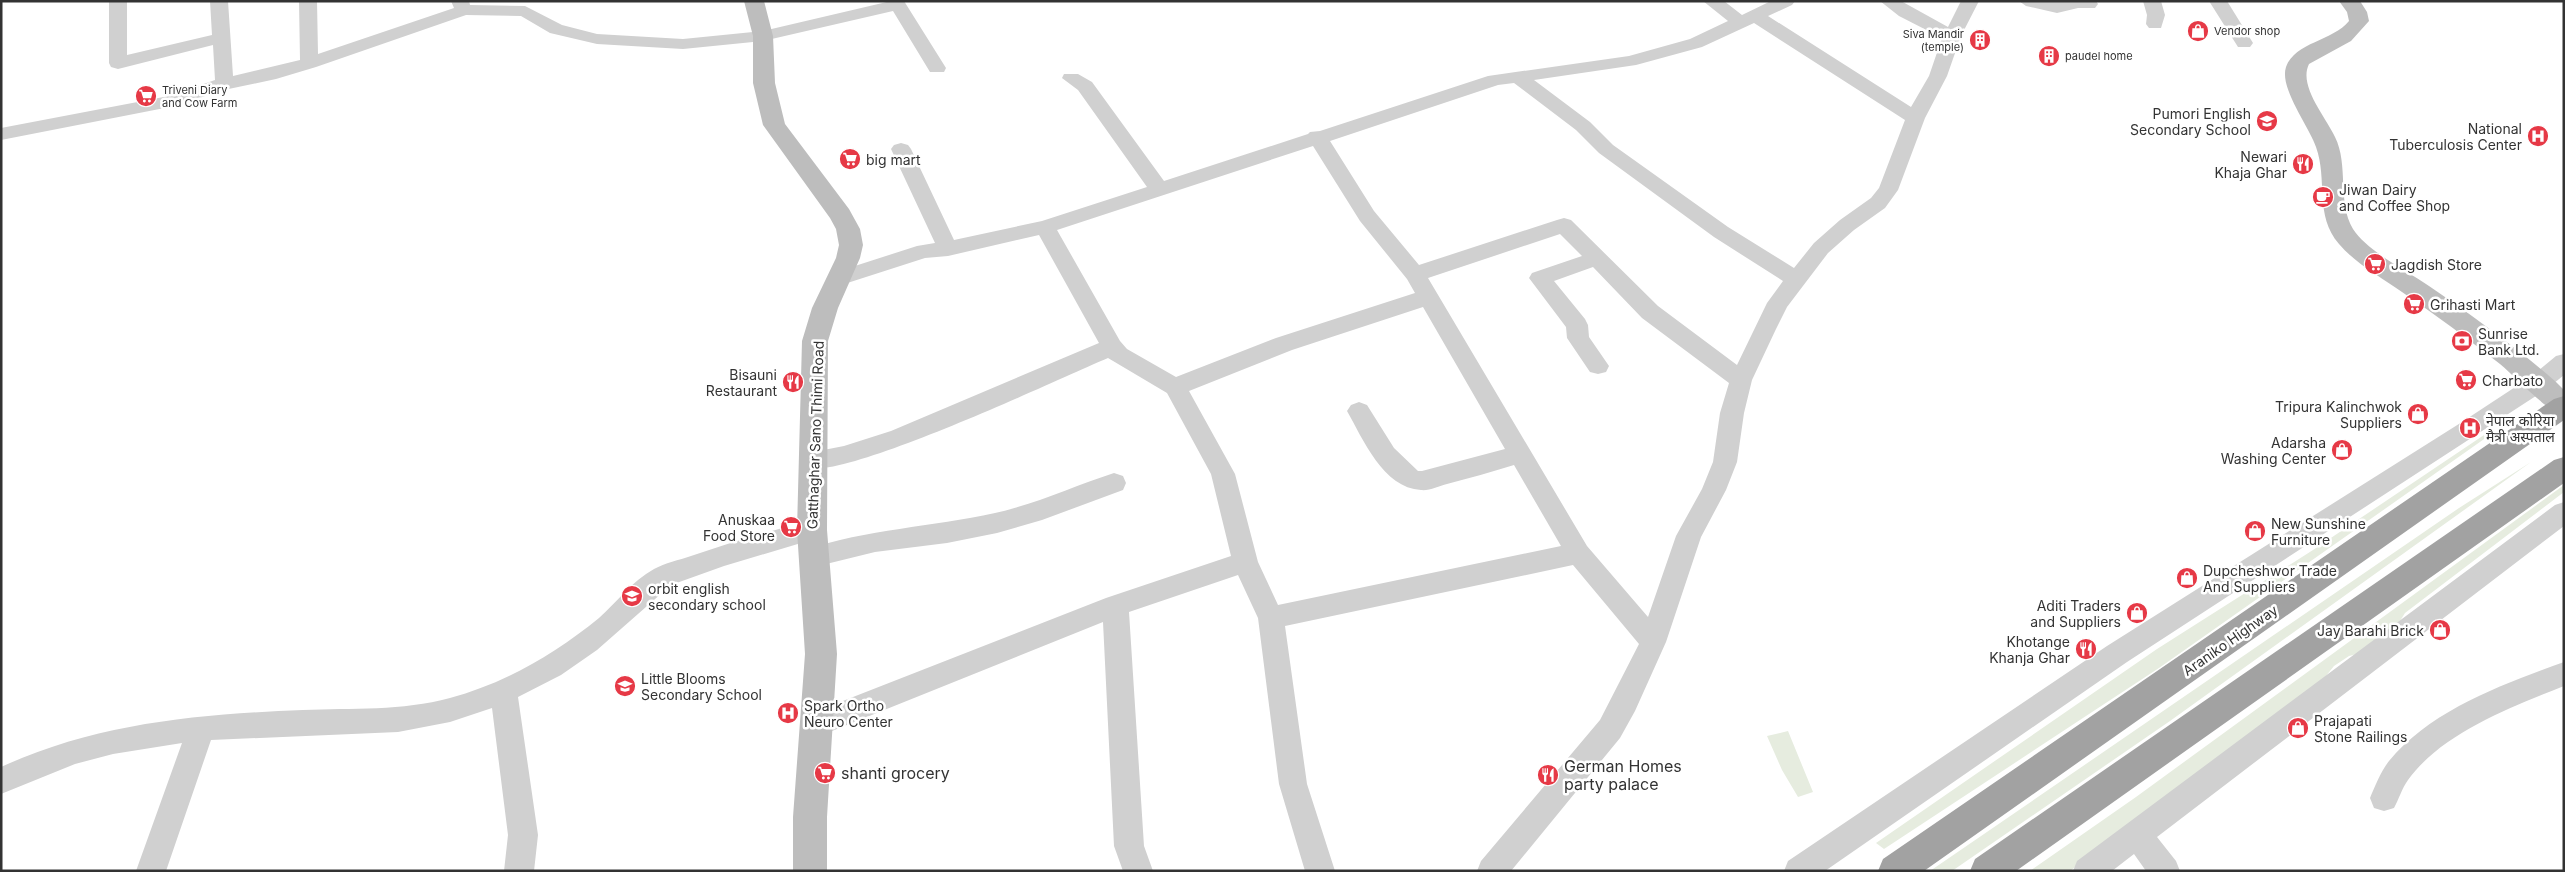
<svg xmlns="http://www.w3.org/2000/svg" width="2565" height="872" viewBox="0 0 2565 872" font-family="Inter,'Noto Sans Devanagari',sans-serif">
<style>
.green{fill:#e6ecdf}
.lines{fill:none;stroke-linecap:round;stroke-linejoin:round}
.minor{fill:#d0d0d0;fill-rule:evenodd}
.secondary{fill:#bdbdbd;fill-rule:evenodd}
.trunk{fill:#a2a2a2;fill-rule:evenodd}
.labels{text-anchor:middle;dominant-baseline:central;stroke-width:5;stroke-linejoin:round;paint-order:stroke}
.far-poi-label{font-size:11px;fill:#333;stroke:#fff;text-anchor:start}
.poi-label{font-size:14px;fill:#333;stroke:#fff;text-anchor:start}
.street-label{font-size:14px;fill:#333;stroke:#fff}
.near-poi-label{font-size:16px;fill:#333;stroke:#fff;text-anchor:start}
</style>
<rect width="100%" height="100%" fill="#fff"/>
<path class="green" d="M2484,435l3,2 -328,231 -275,181 -8,-6 281,-194 156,-99z
M2531,462l-361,259 -218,150h-22l529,-363z
M2564,485v7l-159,121 -10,16 -30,23 -16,4 -15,10 -17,21 -247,184h-40l106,-74z
M1788,731l25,61 -15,5 -16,-27 -15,-34z"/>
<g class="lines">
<path class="minor" d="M109,1h18v54l85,-20 -2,-34h18l5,75 67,-16 -1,-59h18l1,53 136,-46 -3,-7h18l1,4 55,1 37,19 35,9 86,5 80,-8 128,-30h13l42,67 -2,4h-14l-37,-61 -130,30 -80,8 -86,-5 -47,-11 -29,-17 -55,-1 -150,52 -40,12 -57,12 -39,14 -179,35v-12l168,-32 46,-16 -2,-35 -95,24 -7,-2 -2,-4z
M1703,1h21l18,14 29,-14h24l-3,4 -24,11 143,91 18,-31 13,-38 -43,-22 -19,-15h21l47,26 13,-26h18l-18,35 -14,40 -22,42 -27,72 -13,18 -31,22 -26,23 -41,54 -11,22 -24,51 -8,33 -7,49 -11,28 -25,47 -35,105 -31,69 -15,27 -109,133h-34l4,-10 119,-141 39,-76 -66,-79 -288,61 22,158 28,87h-30l-26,-87 -21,-166 -20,-43 -109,37 15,234 9,25h-30l-9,-25 -11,-224 -276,111 -10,4 -10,-4 -4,-9 4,-9 299,-117 125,-42 -20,-82 -44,-81 -59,-35c-50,21 -264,123 -305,110l-3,-7 3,-7 41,-8 47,-15 208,-88 -60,-108 -91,21 -23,2 -87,28 -8,-2 -3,-5 3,-5 87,-28 18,-3 -44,-94 3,-4 7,-2 7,2 3,4 43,91 88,-19 105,-34 -69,-97 -16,-12 2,-4h14l14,8 72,99 144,-47 2,-2 10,-1 168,-55 141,-20 61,-17 38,-18zM1754,23l151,97 -26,68 -8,10 -31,22 -26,23 -20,25 -66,-41 -115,-82 -23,-23 -56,-42 102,-15 66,-18zM1514,83l62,47 23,23 115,84 69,44 -16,22 -30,62 -79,-59 -87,-86 -7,-2 -7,2 -138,45 -45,-54 -44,-70 168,-56zM1313,146l47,75 47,58 8,14 -139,45 -100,39 -49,-28 -7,-8 -63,-111zM1560,234l22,22 -50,17 -3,5 37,49 1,11 23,34 8,2 8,-2 3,-6 -20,-29 -1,-12 -3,-6 -31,-38 39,-14 49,51 87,65 -9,30 -7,49 -11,27 -26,47 -28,81 -61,-71 -159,-268zM1423,307l82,142 -83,22h-4l-24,-23 -27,-43 -8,-3 -8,3 -4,6c16,28 36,77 74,79 8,1 18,-4 26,-6 22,-6 45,-12 67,-19l47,81 -283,59 -20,-43 -23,-88 -46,-83 103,-41z
M2019,1h77l2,3 -3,4h-17l-21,5 -31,-7z
M2143,1h18l4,14 -4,13h-12l-3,-4 1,-9z
M2209,1h18l26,42 -3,4h-12z
M2564,354v21l-16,13 -421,274 -302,209h-41l4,-10 319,-215 355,-224 70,-46 24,-20z
M1114,473l9,3 3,7 -3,7 -81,30 -45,13 -50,10 -72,9 -61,15 -9,-3 -4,-7 4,-7c62,-21 127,-23 190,-37 41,-9 79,-27 119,-40z
M2564,502v24l-407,311 19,24 4,10h-34l-12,-17 -22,17h-39l4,-10 478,-356z
M812,520l9,3 4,7 -4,7 -97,29 -53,19 -74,65 -36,25 -43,22 20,138 -4,36h-30l4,-36 -16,-127 -42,14 -52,10 -187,8 -45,131h-30l46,-128 -69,11 -38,10 -74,30v-27c96,-44 198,-53 302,-57 49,-2 99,1 147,-12 55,-15 105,-44 149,-80 18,-16 33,-37 55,-49 11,-6 25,-9 37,-13 40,-14 80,-25 121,-36z
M2564,662v24c-53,21 -122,47 -156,94 -6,8 -9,19 -14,28l-10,3 -10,-3 -4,-10c5,-12 11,-27 19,-37 42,-51 114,-77 175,-99z"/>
<path class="secondary" d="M744,1h20l9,35 2,47 10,41 64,85 11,20 3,16 -3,13 -22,50 -10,33 -1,189 10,124 -10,163v54h-34v-54l12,-163 -8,-124 5,-189 10,-33 24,-50 3,-13 -3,-16 -6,-11 -67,-93 -10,-42v-47z
M2339,1h21l7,11 2,9 -18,20 -42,23c-11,22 17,53 26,73 14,28 2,65 18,92 14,22 54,42 76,57 44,30 87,61 127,96l8,8v26c-19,-6 -47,-38 -64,-52 -32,-25 -64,-49 -98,-72 -21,-15 -46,-28 -63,-48 -25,-29 -11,-64 -23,-97 -7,-21 -37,-59 -30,-80 9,-25 47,-26 63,-46l-2,-9z"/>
<path class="trunk" d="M2564,396v24l-640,451h-46l5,-12 671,-460z
M2564,457v26l-548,388h-46l5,-12 579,-399z"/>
</g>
<defs>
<g id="shop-disc" transform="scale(1.125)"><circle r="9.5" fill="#e63946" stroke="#fff"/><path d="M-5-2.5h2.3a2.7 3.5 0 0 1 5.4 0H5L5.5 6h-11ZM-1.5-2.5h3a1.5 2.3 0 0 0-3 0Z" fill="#fff"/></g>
<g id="building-disc" transform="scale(1.125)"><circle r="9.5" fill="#e63946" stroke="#fff"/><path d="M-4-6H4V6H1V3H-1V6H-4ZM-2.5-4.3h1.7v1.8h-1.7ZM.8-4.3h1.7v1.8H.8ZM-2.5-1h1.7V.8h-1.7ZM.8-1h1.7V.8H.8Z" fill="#fff"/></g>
<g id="supermarket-disc" transform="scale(1.125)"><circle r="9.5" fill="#e63946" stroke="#fff"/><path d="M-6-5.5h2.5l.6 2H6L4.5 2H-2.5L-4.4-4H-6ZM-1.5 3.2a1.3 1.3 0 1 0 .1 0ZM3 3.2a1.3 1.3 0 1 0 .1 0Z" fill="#fff"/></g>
<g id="school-disc" transform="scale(1.125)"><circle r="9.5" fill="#e63946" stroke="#fff"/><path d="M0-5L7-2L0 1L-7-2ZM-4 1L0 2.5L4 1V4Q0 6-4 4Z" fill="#fff"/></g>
<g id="hospital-disc" transform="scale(1.125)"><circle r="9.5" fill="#e63946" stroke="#fff"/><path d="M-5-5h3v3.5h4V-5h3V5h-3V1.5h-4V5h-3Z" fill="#fff"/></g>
<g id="restaurant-disc" transform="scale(1.125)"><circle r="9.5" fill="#e63946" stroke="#fff"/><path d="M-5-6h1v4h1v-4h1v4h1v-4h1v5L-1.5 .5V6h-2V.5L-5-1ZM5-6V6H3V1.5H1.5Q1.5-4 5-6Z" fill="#fff"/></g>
<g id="cafe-disc" transform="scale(1.125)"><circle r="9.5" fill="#e63946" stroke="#fff"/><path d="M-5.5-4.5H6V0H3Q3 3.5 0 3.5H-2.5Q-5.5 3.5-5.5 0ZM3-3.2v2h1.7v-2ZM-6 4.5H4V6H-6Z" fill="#fff"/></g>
<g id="bank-disc" transform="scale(1.125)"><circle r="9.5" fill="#e63946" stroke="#fff"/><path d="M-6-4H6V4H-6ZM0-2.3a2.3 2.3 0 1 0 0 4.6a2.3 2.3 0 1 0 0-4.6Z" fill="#fff"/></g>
</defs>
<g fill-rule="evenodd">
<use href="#shop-disc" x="2198" y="31"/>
<use href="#building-disc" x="1980" y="40"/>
<use href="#building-disc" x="2049" y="56"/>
<use href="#supermarket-disc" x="146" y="96"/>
<use href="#school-disc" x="2267" y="121"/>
<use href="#hospital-disc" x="2538" y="136"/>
<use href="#supermarket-disc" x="850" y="159"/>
<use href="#restaurant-disc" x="2303" y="164"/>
<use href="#cafe-disc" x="2323" y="197"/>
<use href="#supermarket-disc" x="2375" y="264"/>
<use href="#supermarket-disc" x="2414" y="304"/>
<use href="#bank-disc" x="2462" y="341"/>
<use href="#supermarket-disc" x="2466" y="380"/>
<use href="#restaurant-disc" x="793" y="382"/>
<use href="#shop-disc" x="2418" y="414"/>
<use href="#hospital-disc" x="2470" y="428"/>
<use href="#shop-disc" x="2342" y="450"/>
<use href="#supermarket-disc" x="791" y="527"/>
<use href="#shop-disc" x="2255" y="531"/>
<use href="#shop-disc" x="2187" y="578"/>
<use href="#school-disc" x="632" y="596"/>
<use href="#shop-disc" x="2137" y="613"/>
<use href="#shop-disc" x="2440" y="630"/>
<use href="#restaurant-disc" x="2086" y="649"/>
<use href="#school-disc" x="625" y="686"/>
<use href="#hospital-disc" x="788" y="713"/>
<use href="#shop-disc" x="2298" y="728"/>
<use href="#supermarket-disc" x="825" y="773"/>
<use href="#restaurant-disc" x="1548" y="775"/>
</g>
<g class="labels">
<g class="far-poi-label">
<text x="2214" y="31">Vendor shop</text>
<text x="1964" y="34" text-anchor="end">Siva Mandir<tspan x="1964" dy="13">(temple)</tspan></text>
<text x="2065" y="56">paudel home</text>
<text x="162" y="90">Triveni Diary<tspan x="162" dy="13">and Cow Farm</tspan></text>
</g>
<g class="poi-label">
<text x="2251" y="113" text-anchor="end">Pumori English<tspan x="2251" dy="16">Secondary School</tspan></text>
<text x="2522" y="128" text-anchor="end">National<tspan x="2522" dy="16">Tuberculosis Center</tspan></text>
<text x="2287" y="156" text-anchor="end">Newari<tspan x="2287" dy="16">Khaja Ghar</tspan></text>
<text x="866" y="159">big mart</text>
<text x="2339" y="189">Jiwan Dairy<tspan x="2339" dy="16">and Coffee Shop</tspan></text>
<text x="2391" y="264">Jagdish Store</text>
<text x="2430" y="304">Grihasti Mart</text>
<text x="2478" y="333">Sunrise<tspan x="2478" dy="16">Bank Ltd.</tspan></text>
<text x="777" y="374" text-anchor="end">Bisauni<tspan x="777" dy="16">Restaurant</tspan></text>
<text x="2482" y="380">Charbato</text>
<text x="2402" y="406" text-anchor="end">Tripura Kalinchwok<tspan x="2402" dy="16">Suppliers</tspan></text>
<text x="2486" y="420">नेपाल कोरिया<tspan x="2486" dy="16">मैत्री अस्पताल</tspan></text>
<text x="2326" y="442" text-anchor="end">Adarsha<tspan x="2326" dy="16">Washing Center</tspan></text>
<text x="775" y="519" text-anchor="end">Anuskaa<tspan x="775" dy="16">Food Store</tspan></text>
<text x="2271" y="523">New Sunshine<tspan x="2271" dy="16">Furniture</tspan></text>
<text x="2203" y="570">Dupcheshwor Trade<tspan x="2203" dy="16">And Suppliers</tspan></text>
<text x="648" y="588">orbit english<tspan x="648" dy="16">secondary school</tspan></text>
<text x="2121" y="605" text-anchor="end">Aditi Traders<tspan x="2121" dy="16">and Suppliers</tspan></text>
<text x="2424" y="630" text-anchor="end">Jay Barahi Brick</text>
<text x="2070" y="641" text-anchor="end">Khotange<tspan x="2070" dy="16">Khanja Ghar</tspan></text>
<text x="641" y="678">Little Blooms<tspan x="641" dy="16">Secondary School</tspan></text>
<text x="804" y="705">Spark Ortho<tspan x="804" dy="16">Neuro Center</tspan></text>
<text x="2314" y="720">Prajapati<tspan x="2314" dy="16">Stone Railings</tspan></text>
</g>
<g class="street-label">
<text transform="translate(815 435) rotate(-88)">Gatthaghar Sano Thimi Road</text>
<text transform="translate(2230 640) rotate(-35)">Araniko Highway</text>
</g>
<g class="near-poi-label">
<text x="1564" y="766">German Homes<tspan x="1564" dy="18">party palace</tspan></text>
<text x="841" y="773">shanti grocery</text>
</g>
</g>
<rect width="2565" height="872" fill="none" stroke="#333333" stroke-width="5"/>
</svg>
